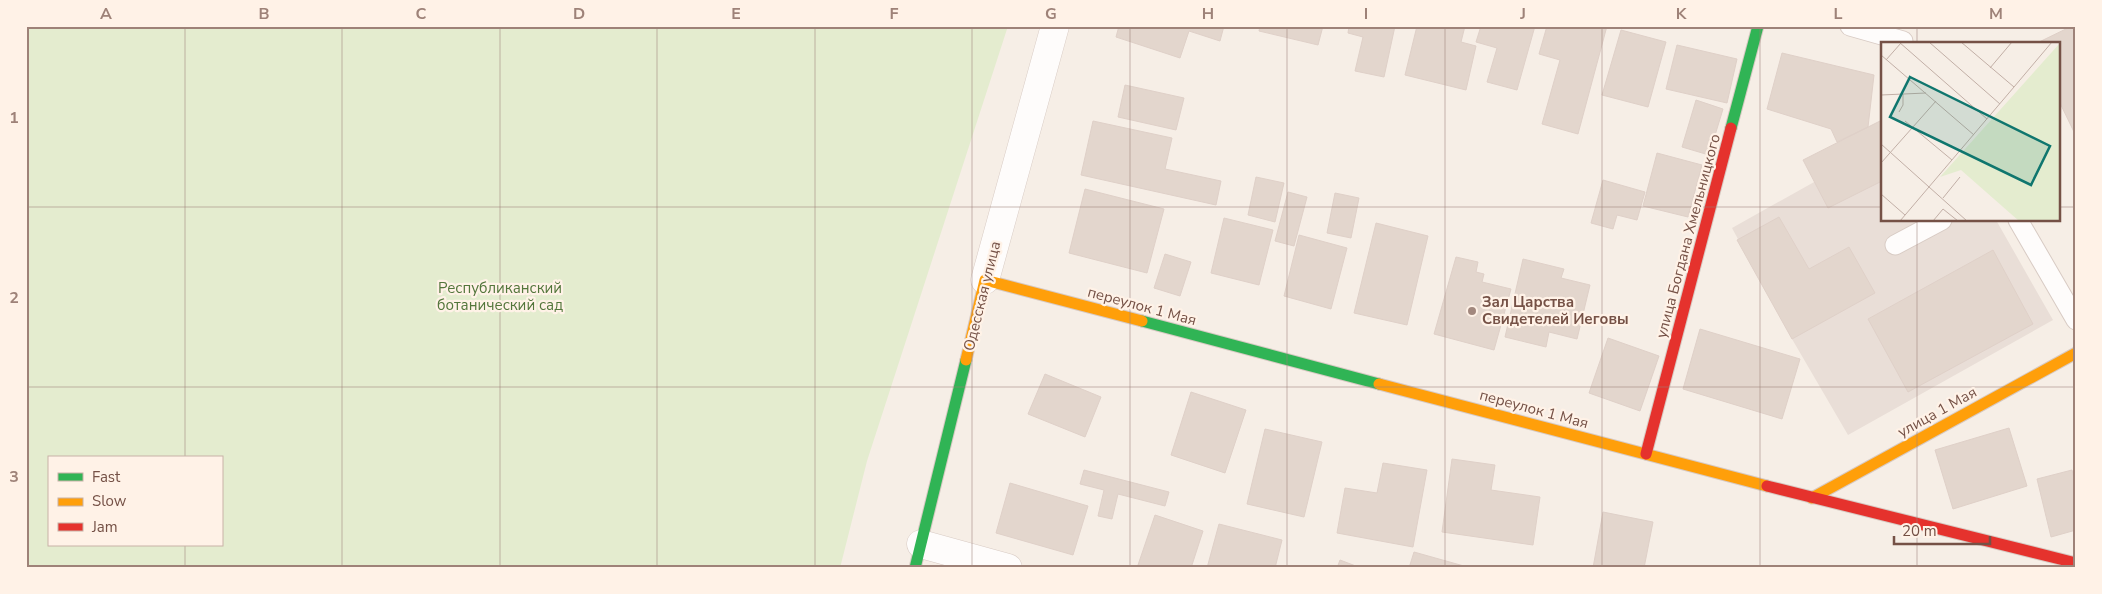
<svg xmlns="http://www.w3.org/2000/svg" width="2102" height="594" viewBox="0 0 2102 594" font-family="'Nunito Sans',sans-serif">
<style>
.industrial{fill:#e9ded7}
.green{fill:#e4eccf;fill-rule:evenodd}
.building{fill:#e3d6cd;stroke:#dfd0c8}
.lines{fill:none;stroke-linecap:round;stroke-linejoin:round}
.lane-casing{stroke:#d8cbc4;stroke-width:21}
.street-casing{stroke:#d8cbc4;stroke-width:29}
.fast-casing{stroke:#d7c9c2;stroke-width:13}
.slow-casing{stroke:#d7c9c2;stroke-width:13}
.jam-casing{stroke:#d7c9c2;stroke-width:13}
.lane{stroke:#fefcfb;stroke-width:19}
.street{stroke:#fefcfb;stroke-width:28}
.fast{stroke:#30b455;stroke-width:11}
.slow{stroke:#ff9f0a;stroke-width:11}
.jam{stroke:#e5322d;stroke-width:11}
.grid{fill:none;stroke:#9e8278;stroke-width:1;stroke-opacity:0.55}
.poi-dot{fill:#a2887e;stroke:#fff2e7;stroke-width:2}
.labels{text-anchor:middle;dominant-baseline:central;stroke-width:4.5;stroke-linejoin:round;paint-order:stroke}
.street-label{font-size:15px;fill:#755146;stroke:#fff2e7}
.park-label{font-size:15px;fill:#53763b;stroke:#fff2e7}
.poi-label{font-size:15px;font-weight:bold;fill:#755146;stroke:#fff2e7;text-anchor:start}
.inset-road{fill:none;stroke:#c2afa6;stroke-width:1}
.view{fill:#0f766e;fill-opacity:0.15;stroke:#0f766e;stroke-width:2.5}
.inset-edge{fill:none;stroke:#755146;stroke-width:2.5}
.neatline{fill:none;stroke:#9e8278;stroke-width:2}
.grid-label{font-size:16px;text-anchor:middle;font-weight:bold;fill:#9e8278}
</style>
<rect width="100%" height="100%" fill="#f6eee6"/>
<path class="industrial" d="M1882,144v76h114l57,100 -205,115 -56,-96 -60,-111z"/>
<path class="green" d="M26,26h982l-141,435 -27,107h-814zM49,458h172v87h-172z"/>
<path class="building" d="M1119,26h105l-4,15 -31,-10 -9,27 -64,-21z
M1260,26h63l-5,19 -59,-14z
M1349,26h46l-11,51 -29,-6 8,-34 -15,-4z
M1417,26h48l-4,16 15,4 -10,44 -61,-15z
M1481,26h54l-18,64 -30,-8 10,-34 -21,-6z
M1547,26h60l-29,108 -36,-10 18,-64 -21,-6z
M2072,26h4v110l-18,-37v-55h-23z
M1621,30l45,12 -18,65 -46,-12z
M1677,45l60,14 -10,44 -61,-14z
M1782,53l92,22 -6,52 -31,15 -6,-13 -64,-20z
M1125,85l59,13 -8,32 -58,-13z
M1696,100l27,9 -14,46 -27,-8z
M1882,120v61l-54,27 -25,-48z
M1093,121l79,17 -7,31 56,12 -5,24 -135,-30z
M1657,153l45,12 -14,52 -45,-11z
M1256,177l28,6 -9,39 -27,-7z
M1603,180l42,12 -8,28 -20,-5 -4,14 -22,-6z
M1085,189l79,20 -17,64 -78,-20z
M1288,192l19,5 -13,49 -19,-5z
M1335,193l24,5 -8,40 -24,-5z
M1779,217l30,52 40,-22 26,46 -83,46 -55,-99z
M1224,218l49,12 -14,55 -48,-12z
M1376,223l52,13 -21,89 -53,-12z
M1299,235l48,13 -16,61 -47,-13z
M1993,250l40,74 -125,68 -40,-73z
M1165,254l26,8 -11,34 -26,-8z
M1456,257l22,5 -2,10 8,2 -2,8 29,7 -17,61 -60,-16z
M1523,259l41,10 -3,9 29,7 -13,54 -28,-7 -3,15 -41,-10z
M1700,329l100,30 -18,60 -99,-30z
M1608,338l51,18 -19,55 -51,-18z
M1045,374l56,23 -16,40 -57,-23z
M1191,392l55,18 -21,63 -54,-18z
M2009,428l18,58 -74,23 -18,-59z
M1265,429l57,13 -18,75 -57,-13z
M1452,459l43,6 -4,25 49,7 -7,48 -91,-13z
M1383,463l44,7 -14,77 -76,-14 8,-45 32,5z
M1084,470l85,22 -4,14 -47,-12 -6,25 -14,-3 6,-26 -24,-6z
M2072,470l4,16v44l-25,7 -14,-58z
M1010,483l78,23 -15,49 -77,-22z
M1603,512l50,10 -9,46h-51z
M1155,515l48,16 -12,37h-45l-8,-3z
M1219,524l63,16 -7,28h-68z
M1414,552l57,16h-62z
M1340,560l21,8h-24z"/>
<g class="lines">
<g class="lane-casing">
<path id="lane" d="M1850,26l53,15
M2018,220l58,100
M1895,245l47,-25"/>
</g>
<g class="street-casing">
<path id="street" d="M985,280l70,-254
M921,544l87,24"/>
</g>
<g class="fast-casing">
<path id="fast" d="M1731,128l27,-102
M1142,321l237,63
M915,568l51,-208"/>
</g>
<g class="slow-casing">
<path id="slow" d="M966,360l19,-80 157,41
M1379,384l388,102
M1812,498l264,-145"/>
</g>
<g class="jam-casing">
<path id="jam" d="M1646,454l85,-326
M1767,486l309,77"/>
</g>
<use href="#lane" class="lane"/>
<use href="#street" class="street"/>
<use href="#fast" class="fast"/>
<use href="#slow" class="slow"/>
<use href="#jam" class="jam"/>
</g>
<path class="grid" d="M185,26v432M342,26v542M500,26v542M657,26v542M815,26v542M972,26v542M1130,26v542M1287,26v542M1445,26v542M1602,26v542M1760,26v542M1917,26v18M26,207h1856M2058,207h18M1917,220v348M26,387h2050M185,545v23"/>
<circle class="poi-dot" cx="1472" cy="311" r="5"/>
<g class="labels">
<g class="street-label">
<text transform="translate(1688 236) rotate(-75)">улица Богдана Хмельницкого</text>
<text transform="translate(982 296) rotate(-76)">Одесская улица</text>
<text transform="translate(1142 306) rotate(15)">переулок 1 Мая</text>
<text transform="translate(1534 409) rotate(15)">переулок 1 Мая</text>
<text transform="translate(1937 412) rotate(-29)">улица 1 Мая</text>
</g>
<g class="park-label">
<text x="500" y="288">Республиканский<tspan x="500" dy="17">ботанический сад</tspan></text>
</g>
<g class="poi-label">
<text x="1482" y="302">Зал Царства<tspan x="1482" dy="17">Свидетелей Иеговы</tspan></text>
</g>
</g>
<g transform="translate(1881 42)">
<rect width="179" height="179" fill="#f6eee6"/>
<path d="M179,1v178h-41l-58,-51 -21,7z" fill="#e4eccf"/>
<path class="inset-road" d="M18,0l88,77M48,0l71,62M80,0l53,45 38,-45M0,13l93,80M5,18l15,-17M109,26l22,-26M0,53l45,-2M18,70l4,-7v-11M24,79l47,39M0,102l86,77M0,121l55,-62M0,152l24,21M62,156l17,-21M19,179l114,-134M52,179l10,-12 15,12"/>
<path class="view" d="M29,35l140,69 -19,39 -141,-68z"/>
<rect width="179" height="179" class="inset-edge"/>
</g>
<rect width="2102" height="594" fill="none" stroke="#fff2e7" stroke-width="55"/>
<rect x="48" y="456" width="175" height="90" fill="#fff2e7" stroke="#c8b2a7"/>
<rect x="58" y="473" width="25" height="8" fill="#30b455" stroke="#c8b2a7"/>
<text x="92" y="482" font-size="15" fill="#755146">Fast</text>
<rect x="58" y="498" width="25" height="8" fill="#ff9f0a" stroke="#c8b2a7"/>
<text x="92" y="506" font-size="15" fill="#755146">Slow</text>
<rect x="58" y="523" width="25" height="8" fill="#e5322d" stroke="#c8b2a7"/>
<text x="92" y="532" font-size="15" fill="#755146">Jam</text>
<path d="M1894 536v8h96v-8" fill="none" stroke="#755146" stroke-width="2.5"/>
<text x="1902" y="536" font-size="15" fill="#755146" stroke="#fff2e7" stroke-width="4" paint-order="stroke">20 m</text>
<rect x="28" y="28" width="2046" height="538" class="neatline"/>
<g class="grid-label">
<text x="106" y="19">A</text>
<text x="264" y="19">B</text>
<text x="421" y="19">C</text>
<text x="579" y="19">D</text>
<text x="736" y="19">E</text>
<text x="894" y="19">F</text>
<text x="1051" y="19">G</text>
<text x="1208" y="19">H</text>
<text x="1366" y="19">I</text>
<text x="1523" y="19">J</text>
<text x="1681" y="19">K</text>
<text x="1838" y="19">L</text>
<text x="1996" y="19">M</text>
<text x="14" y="123">1</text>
<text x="14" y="303">2</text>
<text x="14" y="482">3</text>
</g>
</svg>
